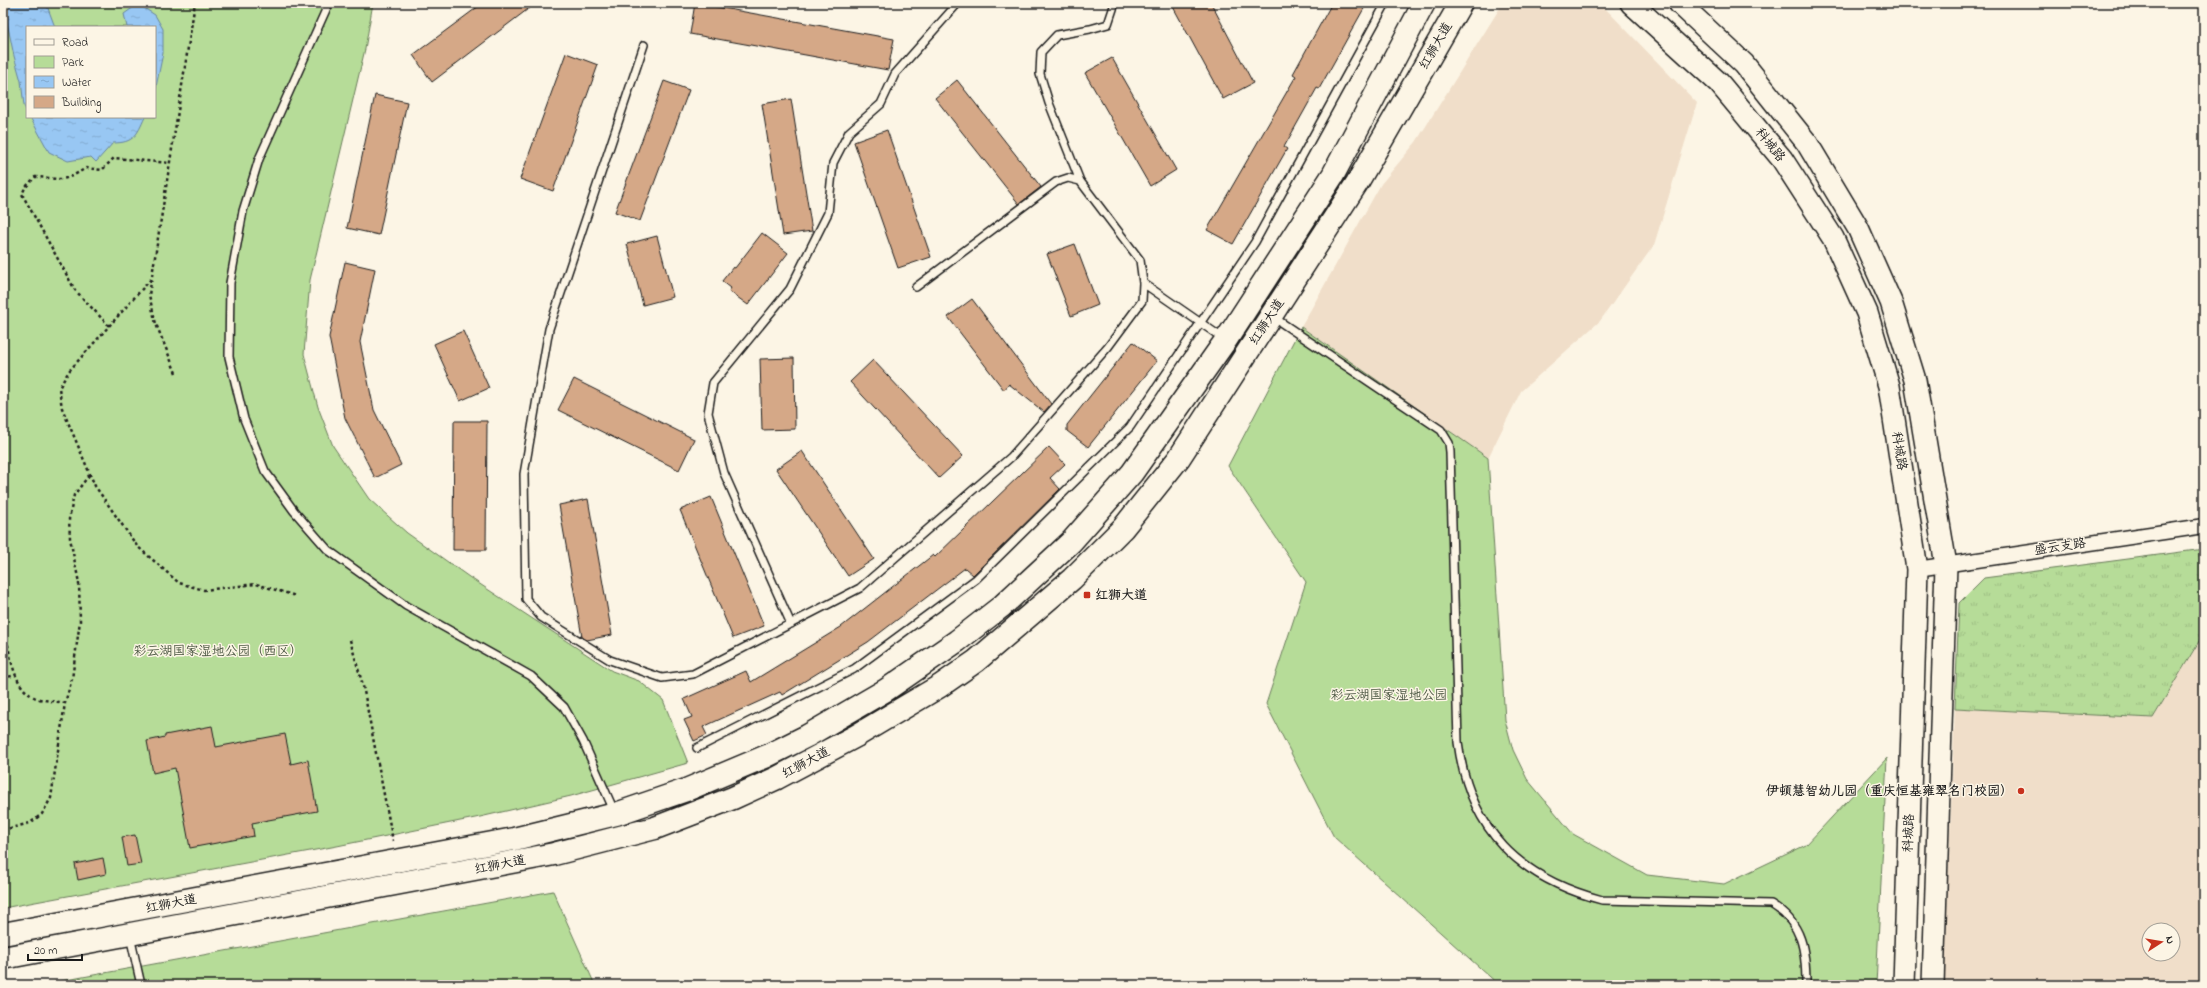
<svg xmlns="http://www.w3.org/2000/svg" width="2207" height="988" viewBox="0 0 2207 988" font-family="'Indie Flower','LXGW WenKai TC',sans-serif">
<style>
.built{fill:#f0dec9;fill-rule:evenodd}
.grass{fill:url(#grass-tufts);stroke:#697c5a}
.green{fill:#b6dc98;stroke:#697c5a;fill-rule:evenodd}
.water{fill:url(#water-ripples);stroke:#66839d}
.building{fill:#d5a887;stroke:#1c1c1c}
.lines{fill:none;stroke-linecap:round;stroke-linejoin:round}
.service-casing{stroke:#1c1c1c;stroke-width:10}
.minor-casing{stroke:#1c1c1c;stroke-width:17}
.secondary-casing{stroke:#1c1c1c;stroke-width:24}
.primary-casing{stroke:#1c1c1c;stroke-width:25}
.path{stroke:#1c1c1c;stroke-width:2.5;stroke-dasharray:3 3;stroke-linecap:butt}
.service{stroke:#fcf5e5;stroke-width:7}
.minor{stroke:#fcf5e5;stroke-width:14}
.secondary{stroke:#fcf5e5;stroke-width:21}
.primary{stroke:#fcf5e5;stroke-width:22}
.poi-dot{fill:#c8321e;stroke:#fcf5e5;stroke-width:1.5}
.labels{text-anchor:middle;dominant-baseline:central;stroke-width:3;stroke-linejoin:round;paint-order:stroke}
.street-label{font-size:13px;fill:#1c1c1c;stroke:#fcf5e5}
.poi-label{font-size:13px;font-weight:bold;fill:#1c1c1c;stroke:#fcf5e5;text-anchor:start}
.park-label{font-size:13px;fill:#4a5641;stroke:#fcf5e5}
</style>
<defs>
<pattern id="grass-tufts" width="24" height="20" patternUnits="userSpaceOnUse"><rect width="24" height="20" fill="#b6dc98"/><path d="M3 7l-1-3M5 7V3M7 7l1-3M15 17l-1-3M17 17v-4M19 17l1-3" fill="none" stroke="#9cbc82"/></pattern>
<pattern id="water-ripples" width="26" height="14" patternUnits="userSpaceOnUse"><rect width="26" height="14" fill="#98c7f3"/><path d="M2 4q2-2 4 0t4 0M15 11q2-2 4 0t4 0" fill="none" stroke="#82aad0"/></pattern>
</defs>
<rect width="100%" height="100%" fill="#fcf5e5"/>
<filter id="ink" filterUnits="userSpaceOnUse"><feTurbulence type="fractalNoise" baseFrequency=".025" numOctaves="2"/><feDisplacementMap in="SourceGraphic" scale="8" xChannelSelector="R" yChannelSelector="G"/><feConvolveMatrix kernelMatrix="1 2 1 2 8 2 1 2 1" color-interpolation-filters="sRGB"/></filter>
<g filter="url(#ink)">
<path class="built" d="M1503,3h97l97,100 -43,142 -54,76 -79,70 -33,67 -187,-131 80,-143 35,-42z
M2204,633v352h-260l11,-277 198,10zM2149,930h24v24h-24z"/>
<path class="grass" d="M2204,549v84l-51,85 -198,-10 4,-105 25,-25z"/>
<path class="green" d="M3,3h370l-8,46 -55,231 -6,74 14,53 15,39 36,53 38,34 62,44 143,94 27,10 24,19 25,63 -117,33 -91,21 -143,29 -334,62zM27,27h128v90h-128z
M1301,327l187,131 17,262 8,30 14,29 46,55 74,41 77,9 82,-39 81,-87 -11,227h-377l-165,-148 -68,-133 40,-122 -78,-116z
M553,891l42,94h-556z"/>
<path class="water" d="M3,3h43l9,24h-28v85l-3,-6 -3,-25 -7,-25z
M138,4l17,11 8,14v24l-8,39v-65h-28l-3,-13z
M30,117h115c-8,18 -11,26 -32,26l-17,19 -5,-5 -23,4 -19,-9z"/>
<path class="building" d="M483,3h53l-104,79 -19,-27z
M695,3l199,36 -6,31 -198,-36z
M1171,3h40l42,80 -30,16z
M1332,3h35l-48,86 -2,-1 -33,59 3,2 -54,95 -26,-14 89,-154 -3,-2z
M566,53l32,12 -45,126 -33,-12z
M1112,58l64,112 -26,16 -65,-113z
M957,80l84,107 -22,17 -84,-106z
M664,81l25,9 -49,131 -25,-9z
M375,95l32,7 -28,133 -32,-7z
M791,99l21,132 -29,4 -21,-131z
M887,130l44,127 -33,11 -44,-126z
M762,233l26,20 -40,52 -19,-14 2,-3 -9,-7 11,-14 2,1z
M657,236l16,61 -30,8 -16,-61z
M1075,244l23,61 -27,11 -24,-62z
M345,262l30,7 -15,73 14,68 27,55 -26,13 -30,-60 -16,-81z
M972,299l79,105 -7,8 -35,-28 -5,6 -56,-73z
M463,331l26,57 -29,13 -26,-57z
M1133,342l24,19 -69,86 -21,-16v-6z
M794,358l1,71 -33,1 -2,-71z
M873,360l90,96 -24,22 -89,-96z
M574,379l120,60 -15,31 -121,-60z
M454,421h33l-1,129h-33z
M1049,447l16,17 -15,14 10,11 -87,86 -8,-7 -97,74 -86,53 -2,-3 -77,35 4,8 -13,6 -10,-21 8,-3 -8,-18 62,-28 5,11 90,-55 92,-72 2,2z
M802,451l72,108 -26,17 -72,-107z
M711,497l53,129 -31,12 -53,-128z
M588,499l24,136 -25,5 -5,-3 -23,-132z
M212,726l4,21 69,-13 6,30 17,-4 9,51 -65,12 2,13 -64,12 -15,-80 -22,5 -6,-32 18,-4v-2z
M135,835l6,29 -14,2 -5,-29z
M103,858l3,16 -28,6 -3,-16z"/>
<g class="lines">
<g class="service-casing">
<path id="service" d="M329,3l-70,156 -16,52 -13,72 -1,74 15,62 21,52 29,40 34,39 78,56 125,70 33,31 19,34 32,72
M644,45l-95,284 -25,145 2,125 15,18 69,43 52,18 31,-4 167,-86 151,-131 97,-110 34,-46 1,-18 -3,-23 -60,-79 -12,-3 -12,4 -140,105
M1080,181l-31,-78 -9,-29 1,-22 16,-17 33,-6 18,-5 7,-21
M1143,283l81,56
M1273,317l168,113 8,13 1,9 8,290c11,87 60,136 144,158l169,4c32,19 35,47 35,81
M791,624l-67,-151 -16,-60 5,-30 77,-94 38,-76 5,-50 16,-31 32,-28 14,-30 63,-71
M697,748l157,-79 122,-90 154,-152 125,-185 131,-239
M130,936l11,49"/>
</g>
<g class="minor-casing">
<path id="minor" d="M1917,569l287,-43"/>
</g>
<g class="secondary-casing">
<path id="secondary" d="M1631,3l88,80 63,76 51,79 34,75 22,73 28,183 -13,416
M1679,3l65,61 63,79 51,85 33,74 24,78 31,185 -13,420"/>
</g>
<g class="primary-casing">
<path id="primary" d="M3,934l511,-95 102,-25 70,-24 81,-34 40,-20 79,-46 71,-49 45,-35 69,-64 61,-69 94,-133 107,-165 91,-172
M3,958l551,-104 101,-26 78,-30 44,-20 79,-42 84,-50 36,-25 96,-82 51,-51 56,-70 178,-275 104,-180"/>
</g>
<path class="path" d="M151,279l-82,92 -10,17 3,20 33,78 42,60 42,37 25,7 52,-6 40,12
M109,326l-34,-36 -53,-96 3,-6 10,-11c27,1 26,7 51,-9l16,2 12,-12 55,5
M176,373l-20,-49 -7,-29 46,-292
M3,627c8,21 7,58 31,70 8,4 21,4 31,6
M350,640l13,46 30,155
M3,678l13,-3
M3,830l27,-7 12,-9 9,-16 14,-95 7,-24 8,-58 -1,-38 -9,-45 -1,-19 5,-24 16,-21"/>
<use href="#service" class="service"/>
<use href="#minor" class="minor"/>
<use href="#secondary" class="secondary"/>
<use href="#primary" class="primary"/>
</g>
</g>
<g class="poi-dot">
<rect x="1083" y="591" width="8" height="8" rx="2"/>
<circle cx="2021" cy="791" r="4"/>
</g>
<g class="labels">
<g class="street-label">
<text transform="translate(1436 46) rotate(-60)">红狮大道</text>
<text transform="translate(1770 145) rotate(51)">科城路</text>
<text transform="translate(1267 322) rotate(-57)">红狮大道</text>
<text transform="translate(1899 451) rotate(81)">科城路</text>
<text transform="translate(2060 547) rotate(-9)">盛云支路</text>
<text transform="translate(806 763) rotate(-28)">红狮大道</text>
<text transform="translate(1909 833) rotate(-88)">科城路</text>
<text transform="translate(500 865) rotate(-11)">红狮大道</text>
<text transform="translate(171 904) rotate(-11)">红狮大道</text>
</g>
<g class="poi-label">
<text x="1095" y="595">红狮大道</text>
<text x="2013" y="791" text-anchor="end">伊顿慧智幼儿园（重庆恒基雍翠名门校园）</text>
</g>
<g class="park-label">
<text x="218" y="651">彩云湖国家湿地公园（西区）</text>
<text x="1389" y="695">彩云湖国家湿地公园</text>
</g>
</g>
<rect width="2207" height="988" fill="none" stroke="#fcf5e5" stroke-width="16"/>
<rect x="8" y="8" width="2191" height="972" fill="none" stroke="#1c1c1c" stroke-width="1.5" filter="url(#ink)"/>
<rect x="26" y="26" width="130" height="92" fill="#fcf5e5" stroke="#a29e95"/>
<rect x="34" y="39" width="20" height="6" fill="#fcf5e5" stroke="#a29e95"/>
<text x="62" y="46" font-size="12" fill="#1c1c1c">Road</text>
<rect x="34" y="56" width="20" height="12" fill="#b6dc98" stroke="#a29e95"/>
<text x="62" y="66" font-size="12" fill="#1c1c1c">Park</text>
<rect x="34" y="76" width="20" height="12" fill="url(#water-ripples)" stroke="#a29e95"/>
<text x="62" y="86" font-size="12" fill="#1c1c1c">Water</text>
<rect x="34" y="96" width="20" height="12" fill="#d5a887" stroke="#a29e95"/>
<text x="62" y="106" font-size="12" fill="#1c1c1c">Building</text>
<g transform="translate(2161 942) rotate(78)"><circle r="19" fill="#fcf5e5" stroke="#a29e95"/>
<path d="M0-3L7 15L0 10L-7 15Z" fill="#c8321e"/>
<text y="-6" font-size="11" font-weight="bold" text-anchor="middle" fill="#1c1c1c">N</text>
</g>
<path d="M28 954v6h54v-6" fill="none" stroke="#1c1c1c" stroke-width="2"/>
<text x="34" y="954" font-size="12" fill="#1c1c1c" stroke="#fcf5e5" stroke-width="3" paint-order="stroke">20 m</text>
</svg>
